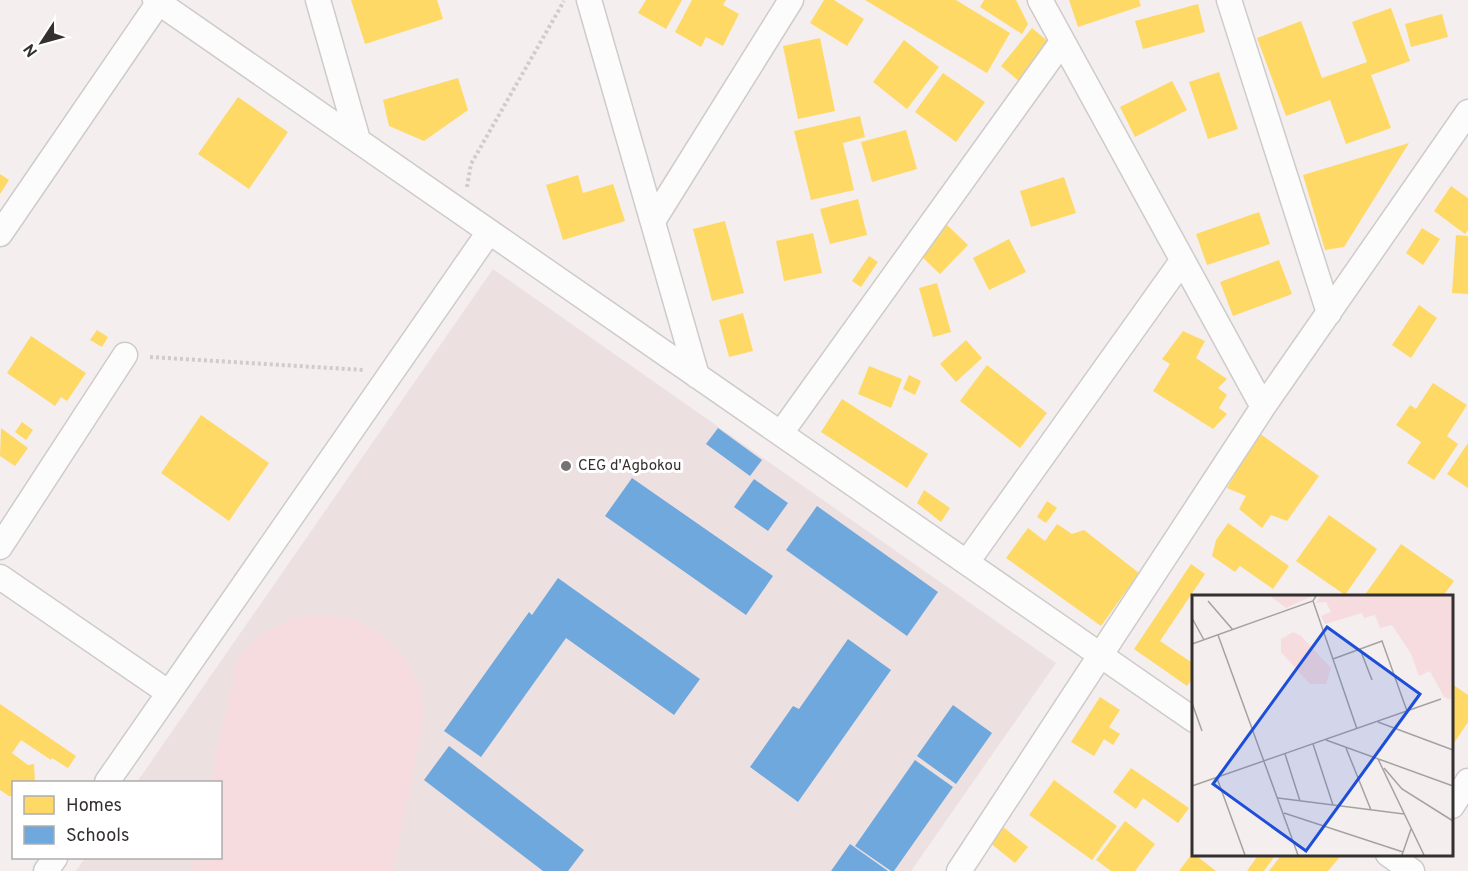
<svg xmlns="http://www.w3.org/2000/svg" width="1468" height="871" viewBox="0 0 1468 871" font-family="Overpass,sans-serif">
<style>
.built{fill:#ede0e1}
.green{fill:#f7dcdf}
.homes{fill:#ffd966}
.schools{fill:#6fa8dc}
.lines{fill:none;stroke-linecap:round;stroke-linejoin:round}
.street-casing{stroke:#cfcbcb;stroke-width:27}
.path{stroke:#cfcccd;stroke-width:4;stroke-dasharray:3 3;stroke-linecap:butt}
.street{stroke:#fdfcfc;stroke-width:24}
.poi-dot{fill:#777272;stroke:#fff;stroke-width:2}
.labels{text-anchor:middle;dominant-baseline:central;stroke-width:6;stroke-linejoin:round;paint-order:stroke}
.poi-label{font-size:15px;fill:#343030;stroke:#fff;text-anchor:start}
.inset-road{fill:none;stroke:#a7a2a2;stroke-width:1.5}
.view{fill:#1d4ed8;fill-opacity:0.15;stroke:#1d4ed8;stroke-width:3}
.inset-edge{fill:none;stroke:#343030;stroke-width:3}
</style>
<rect width="100%" height="100%" fill="#f4eeee"/>
<path class="built" d="M493,269l563,394 -145,208h-835l9,-13h135v-76h-83z"/>
<path class="green" d="M320,615l32,4 29,15 24,23 14,29 5,32 -31,153h-201l3,-13h25v-76h-9l26,-123 22,-23 29,-16z"/>
<path class="homes" d="M351,0h86l6,19 -78,25z
M646,0h36l-16,29 -28,-16z
M692,0h34l-3,5 16,9 -16,32 -17,-9 -5,10 -26,-15z
M824,0h10l30,19 -17,27 -37,-23z
M865,0h91l54,33 -23,40z
M984,0h32l12,24 -6,10 -42,-27z
M1069,0h70l2,6 -63,21z
M1198,4l7,28 -62,17 -8,-28z
M1391,8l19,53 -39,14 20,53 -45,16 -16,-44 -44,16 -29,-78 44,-17 21,57 45,-16 -15,-40z
M1442,14l6,23 -37,10 -6,-23z
M1032,28l18,15 -31,38 -18,-15z
M820,38l15,73 -37,8 -15,-73z
M904,40l35,27 -32,42 -34,-27z
M1219,72l19,57 -30,10 -19,-57z
M943,73l42,29 -29,40 -41,-30z
M458,78l10,32 -44,31 -35,-15 -6,-26z
M1172,81l15,29 -52,27 -15,-30z
M238,97l50,35 -39,57 -51,-35z
M860,116l5,21 -22,6 11,47 -43,10 -17,-69z
M906,130l11,39 -45,13 -11,-40z
M1409,143l-65,104 -19,3 -22,-75z
M0,174l9,6 -9,14z
M578,175l5,18 30,-9 12,37 -62,19 -17,-55z
M1064,177l12,36 -45,14 -11,-36z
M1451,186l17,12v32l-3,4 -31,-23z
M858,199l9,36 -37,9 -10,-35z
M1259,212l11,32 -63,21 -11,-31z
M725,221l19,72 -32,8 -19,-72z
M947,225l21,20 -28,29 -20,-19z
M1422,228l18,11 -17,26 -17,-12z
M813,233l9,40 -38,8 -8,-40z
M1456,235l12,1v58l-16,-1z
M1009,239l17,33 -37,18 -16,-32z
M869,256l9,6 -17,25 -9,-6z
M1279,260l13,34 -59,22 -13,-34z
M937,283l14,49 -18,5 -14,-49z
M1419,305l18,13 -26,40 -19,-13z
M743,313l10,38 -24,6 -10,-37z
M97,330l11,7 -6,10 -12,-7z
M1183,331l22,10 -9,17 31,21 -9,9 9,7 -8,13 8,6 -14,15 -60,-38 17,-27 -8,-5z
M31,336l55,37 -19,28 -6,-4 -6,9 -48,-33z
M966,340l16,18 -26,24 -16,-18z
M987,365l60,48 -27,35 -60,-47z
M869,366l33,13 -11,29 -33,-14z
M909,375l12,6 -6,14 -12,-6z
M1433,383l34,22 -20,31 11,8 -24,36 -27,-17 14,-21 -25,-17 14,-20 6,4z
M842,399l86,55 -21,34 -86,-56z
M201,415l68,48 -40,58 -68,-48z
M22,422l11,8 -7,10 -11,-8z
M1,428l27,20 -13,18 -15,-10z
M1259,433l60,43 -32,45 -16,-6 -9,13 -23,-19 7,-13 -19,-8z
M1468,443v45l-21,-14z
M924,490l26,18 -9,14 -24,-19z
M1047,501l10,7 -11,15 -9,-6z
M1329,515l48,34 -32,46 -49,-34z
M1228,523l61,43 -16,23 -33,-23 -5,6 -23,-16 4,-16z
M1057,524l15,10 12,-4 55,43 -38,53 -95,-68 22,-30 17,13z
M1401,544l53,37 -11,15h-79z
M1191,564l14,10 -45,67 34,23v13l-7,9 -53,-37z
M1452,684l16,11v27l-16,24z
M1100,697l20,13 -11,17 11,7 -7,11 -9,-6 -10,17 -23,-14z
M0,704l76,52 -8,12 -16,-10 -1,2 -30,-20 -9,13 16,12 6,-1 1,18h-21v14h-5l-9,-6z
M1131,768l58,40 -11,15 -35,-25 -7,11 -23,-17z
M1054,780l63,46 -25,34 -63,-45z
M1125,821l30,23 -20,27h-24l-15,-11z
M1002,826l26,21 -13,16 -26,-21z
M1194,851v3l22,17h-37z
M1259,854h17l-12,17h-17z
M1282,854h53l4,4 -11,13h-59z"/>
<path class="schools" d="M718,428l44,32 -12,16 -44,-32z
M632,478l141,98 -27,39 -141,-99z
M754,479l34,24 -20,28 -34,-24z
M817,506l121,86 -31,44 -121,-86z
M558,578l142,101 -26,36 -108,-77 -85,119 -37,-26 85,-119 3,3z
M848,639l43,31 -93,132 -48,-35 43,-61 6,3z
M953,705l39,28 -36,51 -39,-28z
M449,746l135,104 -16,21h-25l-119,-91z
M915,760l38,27 -59,84h-3l-36,-25z
M850,844l38,27h-57z"/>
<g class="lines">
<g class="street-casing">
<path id="street" d="M155,0l1039,720
M318,0l40,140
M589,0l108,376
M1040,0l223,407
M1229,0l100,313
M653,221l138,-221
M0,234l159,-232
M781,433l281,-391
M0,547l125,-192
M967,562l215,-301
M0,577l169,116
M107,782l382,-550
M1452,806l16,-25
M1388,854l24,17
M46,871l9,-13
M959,871l304,-464 205,-295"/>
</g>
<path class="path" d="M467,187l4,-23 93,-163
M150,357l214,13"/>
<use href="#street" class="street"/>
</g>
<circle class="poi-dot" cx="566" cy="466" r="6"/>
<g class="labels">
<g class="poi-label">
<text x="578" y="466">CEG d'Agbokou</text>
</g>
</g>
<g transform="translate(1192 595)">
<rect width="261" height="261" fill="#f4eeee"/>
<path d="M78,1h42l-26,12zM129,1h132v104l-9,-3 -14,-26 -11,5 -8,-22 -19,-29 -12,3 -5,-13 -11,3 -2,-5 -37,11 -4,-8 10,-4 -5,-10 -10,1zM101,37l8,4 30,32 -5,16h-16l-29,-32v-13z" fill="#f7dcdf"/>
<path class="inset-road" d="M16,6l25,29M121,6l44,128M0,23l12,22M26,40l80,220M0,49l121,-43 3,-5M168,54l12,31M141,64l49,-18 25,70M0,108l10,28M186,127l75,28M134,145l127,46M121,149l20,61M154,153l25,62M93,159l15,47M186,164l46,96M192,173l18,21 51,32M25,183l28,77M0,191l249,-87M86,203l126,16M92,218l119,39M210,260l9,-26"/>
<path class="view" d="M135,32l93,67 -114,157 -93,-67z"/>
<rect width="261" height="261" class="inset-edge"/>
</g>
<rect x="12" y="781" width="210" height="78" fill="#ffffff" stroke="#aeacac" stroke-width="1.5"/>
<rect x="24" y="796" width="30" height="18" fill="#ffd966" stroke="#aeacac" stroke-width="1.5"/>
<text x="66" y="811" font-size="18" fill="#343030">Homes</text>
<rect x="24" y="826" width="30" height="18" fill="#6fa8dc" stroke="#aeacac" stroke-width="1.5"/>
<text x="66" y="841" font-size="18" fill="#343030">Schools</text>
<g transform="translate(42 42) rotate(234)" stroke="#ffffff" stroke-width="4.5" paint-order="stroke">
<path d="M0-4.5L10 22L0 15L-10 22Z" fill="#343030"/>
<text y="-9" font-size="16" font-weight="bold" text-anchor="middle" fill="#343030">N</text>
</g>
</svg>
